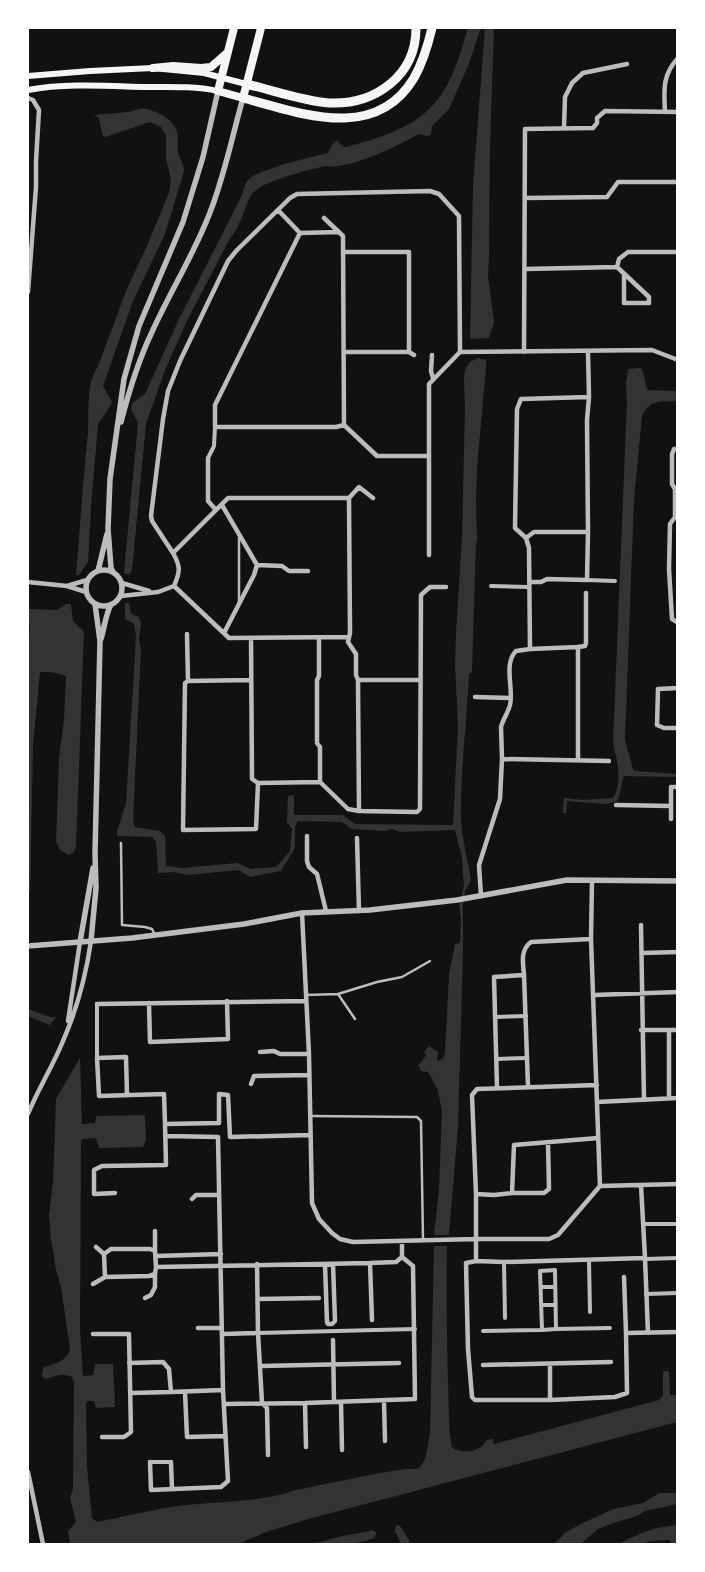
<svg xmlns="http://www.w3.org/2000/svg" width="705" height="1572" viewBox="0 0 705 1572" font-family="'Fira Sans',sans-serif">
<style>
.water{fill:#333}
.lines{fill:none;stroke-linecap:round;stroke-linejoin:round}
.service{stroke:#bcbcbc;stroke-width:2.5}
.pedestrian{stroke:#bcbcbc;stroke-width:4}
.minor{stroke:#bcbcbc;stroke-width:4.5}
.tertiary{stroke:#bcbcbc;stroke-width:5.5}
.secondary{stroke:#f5f5f5;stroke-width:6}
.primary{stroke:#f5f5f5;stroke-width:8}
.motorway{stroke:#f5f5f5;stroke-width:9}
</style>
<rect width="100%" height="100%" fill="#111"/>
<path class="water" d="M468,28h13l-13,38 -19,43 -17,17 -1,8 -3,2 -9,-2c-22,12 -69,36 -94,32 -18,5 -67,15 -75,31 -7,15 -10,30 -21,43l-42,81 -22,49 -19,54 -14,146 -2,4h-5l-1,-2 14,-149 -7,-14 1,-6 13,-9 34,-75 64,-126c1,-5 2,-10 6,-14 11,-10 62,-22 79,-26l6,-11 3,-1 7,6h3c52,-15 89,-26 109,-82 5,-12 8,-25 12,-37z
M484,28h10l-4,120 -1,108 -1,20 6,46 -5,16 -18,1 -1,-2 3,-152 12,-157z
M142,108c14,3 30,9 35,24 2,6 0,14 1,20 2,7 6,12 6,19l-19,63 -32,67 -30,85 9,16c-1,4 -11,18 -14,22l-7,83 -3,55 -9,13h-3c4,-47 7,-95 12,-142 1,-16 -1,-43 5,-57 1,-4 4,-7 5,-10l28,-75 20,-43 23,-55 2,-14 -5,-20v-23l-5,-9 -11,-5 -45,15 -2,-1 -4,-18 -5,-3 35,-3z
M478,358l8,2v8l-9,99 -1,33 1,41 -1,2 -4,129 -3,2c-2,48 -9,97 -8,146 1,19 7,41 10,60l-6,11 -2,14v47l-5,175 -9,108h-15l5,-46 3,-77 -4,-22 -10,-18 -7,-1 -3,-6 4,-4 4,-6 -2,-3 5,-6 9,6 -1,8 2,1 4,-3 2,-4 4,-80 6,-30 5,-1 1,-24 -2,-14 5,-18 -2,-29 -7,-28 -55,2 -8,-3 -7,2 -33,-2 -10,-7 -44,-1 -3,5v22l-14,23 -31,6 -11,-7 -52,5 -14,-3 -15,1 -2,-31 -4,-5 -35,-1v-4l9,-29 10,-167 -2,-12 -9,-5v-16h4l2,11 8,3 2,7 -2,16 2,9 -8,172 2,6 25,4 5,5 1,30 16,2 55,-5 14,6 25,-2 14,-16 2,-22 -5,-7 1,-26 6,-1v20h49l12,9 98,1 5,-99 -3,-63 1,-30 6,-95 3,-132 -1,-28 1,-8 5,-8z
M641,368c4,5 3,16 7,22l29,1 1,10c-18,1 -28,-2 -36,15l-8,84 -9,240 8,29 2,2 42,3v3l-53,-1c-4,9 -2,19 -8,26l-12,2 -37,-3 -1,12h-3l1,-15 19,2 30,-2c10,-13 4,-40 0,-55l14,-342 -1,-18 2,-14z
M66,604h5l2,17 11,11 -8,214 -2,6 -5,3 -9,-5 -4,-8 3,-83 5,-40 2,-43 -15,-4h-11l-7,73 -3,148h-2v-242l2,-27h-2v-15l29,1z
M28,1009l22,8h6l-6,8 -22,-9z
M80,1058l2,66 13,-1 1,-7 49,-1 1,25 -3,7 -44,1 -3,-10 -13,1 -2,2 -1,188 3,47 10,-1 2,-11h18l2,43 -19,1 -2,-7h-6l-2,2 1,63 5,52 5,4c26,-5 53,-12 80,-16 40,-5 81,-3 119,-16l84,-17 25,-4h13c10,-8 10,-26 12,-38l4,-185h13c-1,45 0,90 1,136 1,21 0,44 4,65 10,8 30,5 34,-7l7,-1 1,5 165,-44 4,-4v-23l1,-2h4l1,2 1,22h7v27l-365,96 -46,14 -28,12h-168l-2,-13 8,-9 -6,-24 3,-9v-9l1,-97 -2,-6c-10,-4 -17,-1 -27,2l-3,-3 1,-8c11,-5 23,-5 27,-19l-9,-62 -5,-17 -5,-31 -2,-24 4,-32 3,-84z
M659,1493h18v11l-32,7 -8,5 -21,6 -18,7 -17,15h-27l12,-12 17,-9 30,-14 30,-6z
M396,1525l4,1 9,14v4h-8l-6,-13z
M677,1525v19h-5l-3,-4 -19,1 -7,3h-24c20,-11 35,-17 58,-19z
M372,1530l5,3 -4,6 -22,5h-39l35,-9 19,-3z"/>
<g class="lines">
<path class="service" d="M239,602v-65
M121,843l1,82 23,2 7,2 2,4
M338,994l17,25
M306,995l32,-1 39,-12 25,-5 28,-16
M310,1116l107,1 4,4 2,118"/>
<path class="pedestrian" d="M208,458l6,-12 1,-19
M587,580l28,1
M491,586l38,1
M97,1004v54
M495,1017l31,-1
M496,1059l31,-1
M643,1224h35
M645,1259l33,-1
M589,1260l1,52
M504,1262l1,56
M555,1270l1,59 -14,1 -2,-59z
M541,1287h14
M646,1294l32,-1
M541,1305h14
M556,1329l54,-1
M483,1331l59,-1
M258,1333l157,-4
M150,1462h21"/>
<path class="minor" d="M28,98l5,2 6,10 -3,51v26l-8,105
M665,112c-1,-21 -3,-37 13,-54
M564,128l1,-31 7,-14 11,-10 44,-9
M525,198l82,-1 11,-15h60
M278,210l22,23 39,-1
M324,218l19,18 1,189 33,31h52
M300,233l-85,172v22h121l8,-2
M344,252h65v100
M617,267l32,30v6h-25v-29
M525,269l92,-2 2,-8 9,-7h50
M344,352h65l5,3
M460,352l192,-2 26,10
M524,352l1,-223 68,-1 4,-5v-5l8,-7 73,1
M432,355l-1,16 2,7
M678,449h-4l-2,5v30l3,5v28l-5,7 -1,45 3,50 6,4
M208,458v43l8,9
M222,505l35,60 -3,10 -30,58
M526,538l8,-6h54
M173,553l-21,-32 -1,-5 12,-97 5,-28 12,-30 48,-100 9,-11 53,-52 7,-4 133,-3 9,3 20,22 1,136
M429,555v-171l31,-32
M257,565l25,1 7,5h19
M28,582l39,4 19,6
M529,582h12l6,-3 40,1 1,-48 -1,-112 2,-23 -1,-45
M122,583l27,8
M67,586l20,-6
M121,596l37,-4 16,-6
M187,634l1,47 -3,2 -2,147 73,-1 2,-46
M348,637l-119,1 -55,-52c6,-14 7,-19 -1,-33l55,-55h121
M251,638l1,141 6,4 62,-1
M319,638v38l-2,4v63l3,4v35l28,27 11,2 -1,-131 -2,-5v-21l-8,-12 2,-9 -1,-135 10,-11 14,11
M578,647l7,-1 1,-3v-50
M530,649l48,-2v113
M358,680h61
M188,681l63,-1
M678,688l-20,1 -1,36 7,3h14
M475,697l36,1
M502,759l107,2
M616,805l55,1v-19h7
M671,806v13
M359,811l58,1 3,-3 1,-214 9,-8h16
M307,836v25l2,6 8,7 9,37
M357,838l2,73
M481,896l-2,-31 21,-66 2,-40 -1,-32c2,-8 7,-14 9,-22 4,-16 -7,-41 6,-54l14,-2 -1,-101 -3,-10 -11,-10 2,-119 4,-10 68,-2
M302,913l7,141 3,149 7,16 13,14 8,6 13,3 124,-3h72l9,-4 42,-49 -9,-247 1,-59
M641,925l3,175
M642,953l36,-1
M524,975c-1,-12 -4,-25 7,-33l60,-3
M594,995l84,-3
M149,1003l1,39 78,-3 -1,-38
M97,1004l209,-3
M68,1021l12,-79
M641,1030h28
M260,1052l14,-1 6,3h29
M251,1084l3,-8 54,-1
M497,1087l-3,-110 30,-2 4,111
M127,1095l-1,-38 -29,1 2,38 65,-2 1,30 54,-1v-29l9,1 2,42 80,-2
M669,1098v-68h9
M597,1102l81,-4
M28,1114c10,-25 25,-48 35,-73 14,-32 23,-66 28,-100
M641,1185l4,73 -141,4 -28,-1 -10,2 2,86 4,48 3,3h75l65,-3 12,-4 -1,-60 52,-1
M600,1186l78,-2
M115,1193l-21,1v-24l8,-4 64,-1 -1,-41
M512,1193l2,-48 84,-7
M476,1194l18,1 18,-2h32l5,-4 -1,-47
M192,1199l4,-4h23
M155,1231v20
M96,1247l8,7 1,23
M156,1256l65,-2
M645,1258l3,75
M476,1261v-67l-4,-99 5,-6 120,-4
M370,1263l26,-1 6,-5
M257,1264l1,69 4,70 5,5 1,47
M325,1264l2,58 1,2h4l3,-3 -2,-57
M156,1267l214,-4 2,57
M624,1277l2,56
M93,1284l12,-7 44,-1 6,-2 1,-7 -1,-16 -5,-2h-39l-7,5
M145,1298l6,-3 4,-8v-13
M258,1299l61,-1
M198,1328h24
M93,1334h36l2,98 -7,5h-22
M223,1334l35,-1
M333,1340l1,62
M129,1363l34,-1 6,7 2,23 -40,1
M550,1364v36
M483,1365l128,-3
M261,1366l138,-3
M171,1392l52,-2
M185,1392l2,45 38,-1
M384,1401l1,40
M341,1402l1,48
M305,1403l1,44
M224,1404l81,-1 110,-4 -2,-133 -11,-9v-16
M150,1462l1,28 70,-3 7,-6 -5,-91 -5,-253 -53,-1
M171,1462l1,27
M28,1472l15,72"/>
<path class="tertiary" d="M121,422c8,-31 17,-61 31,-90 18,-40 41,-76 57,-117 15,-37 23,-78 34,-117
M86 588a18 18 0 1 1 36 0a18 18 0 1 1-36 0Z
M98,571l9,-37
M113,572l-2,-4 -3,-39 2,-50 14,-100 15,-53 44,-104 20,-65 15,-66
M101,639c3,-9 5,-27 10,-34
M91,941l5,-53 -1,-34 5,-213 -5,-37
M80,942l13,-74
M28,946l104,-8 112,-14 58,-11 68,-3 87,-10 110,-20 111,1"/>
<path class="secondary" d="M28,76l62,-5 63,-3 51,5 42,11
M28,90c38,-7 79,-4 118,-3 24,0 48,-1 72,4"/>
<path class="primary" d="M234,28l-16,63 25,7 18,-70
M153,68l20,-2 28,2 10,-1 16,-14"/>
<path class="motorway" d="M246,84c26,6 57,17 83,19 46,2 87,-27 87,-75
M243,98c57,15 132,45 171,-20 9,-16 14,-33 18,-50"/>
</g>
<rect width="705" height="1572" fill="none" stroke="#ffffff" stroke-width="58"/>
</svg>
